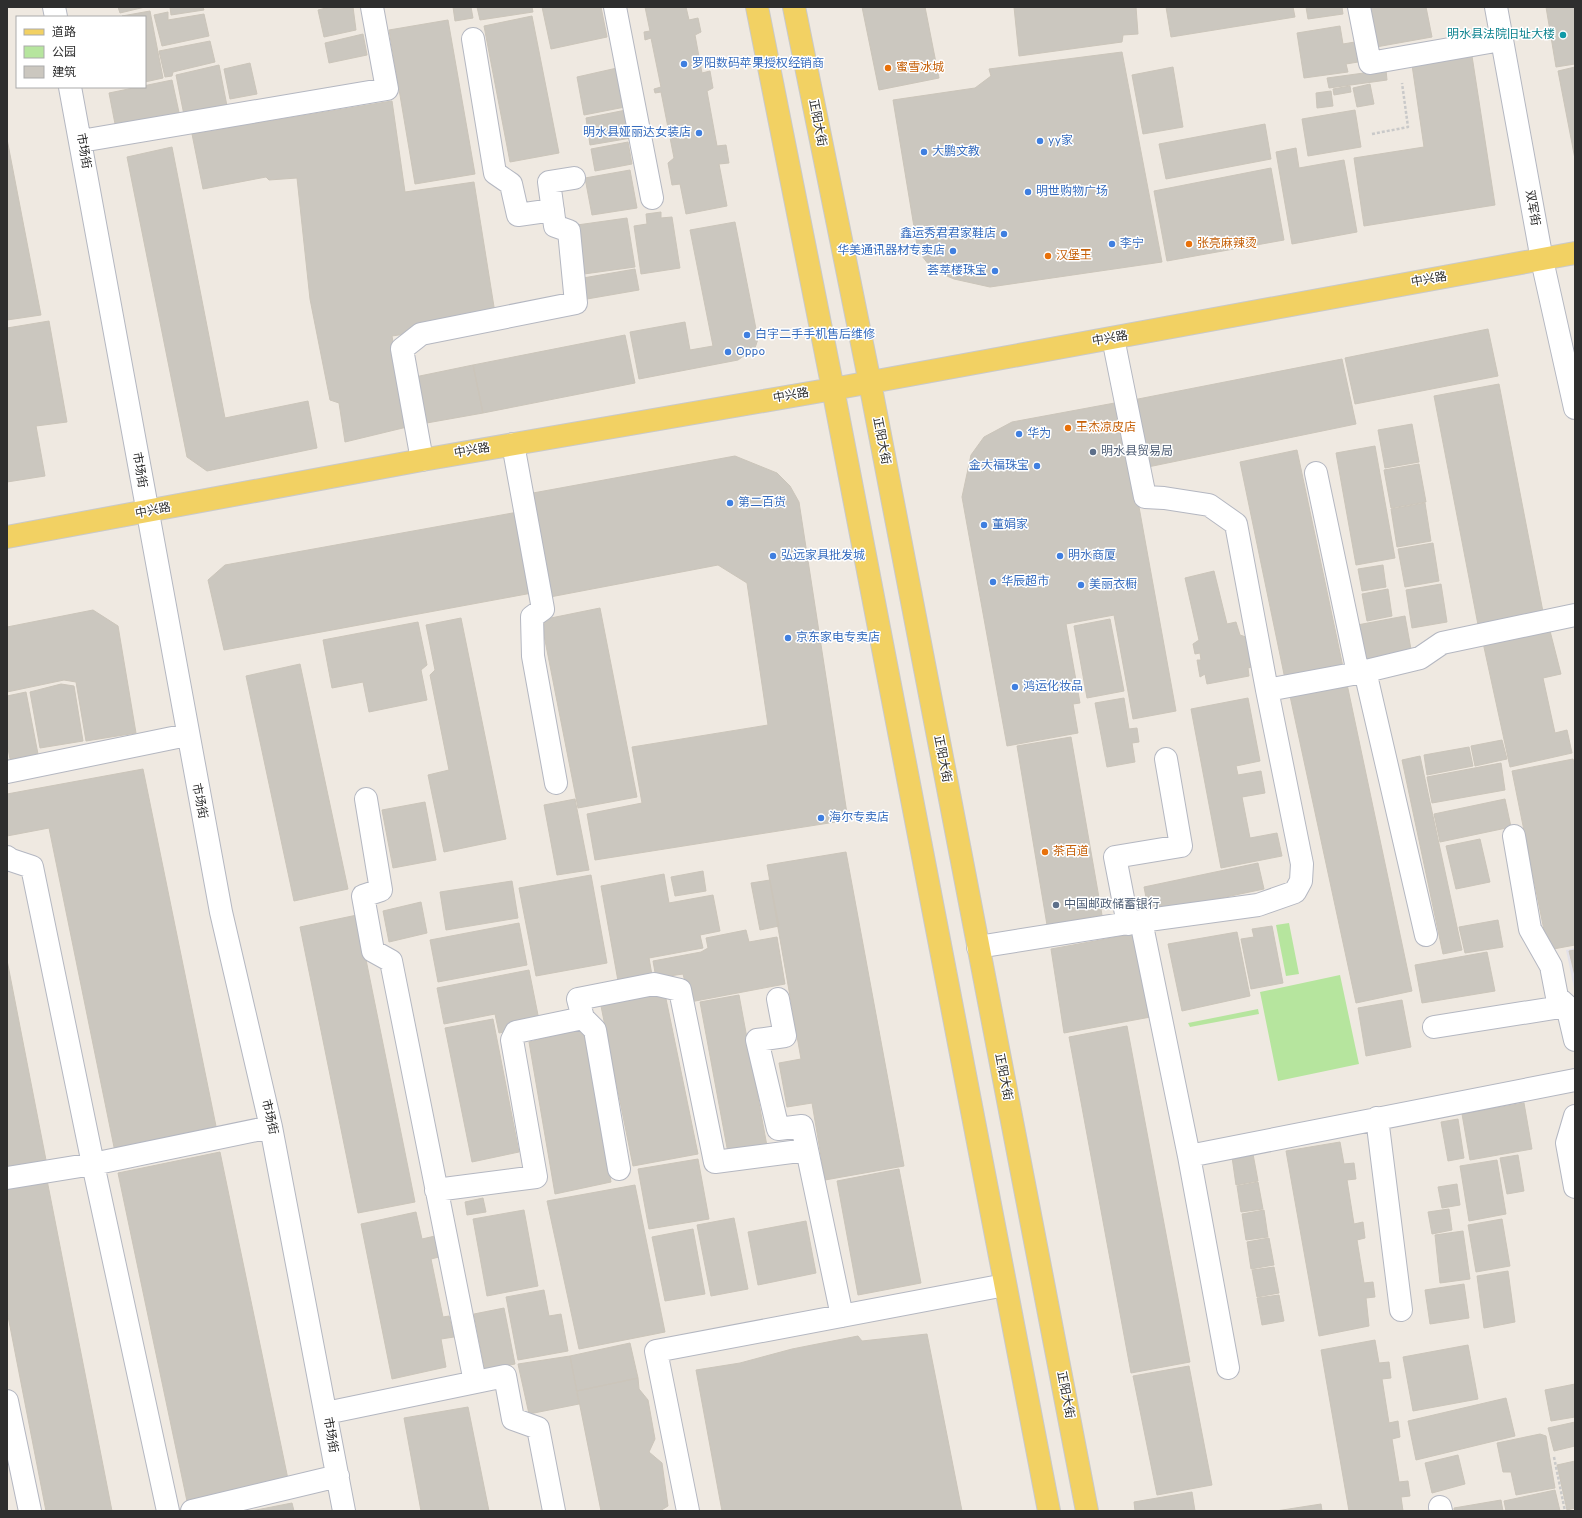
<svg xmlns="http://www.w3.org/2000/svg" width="1582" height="1518" viewBox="0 0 1582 1518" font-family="Overpass,'Noto Sans SC',sans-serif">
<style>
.industrial{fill:#e3e1e8}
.green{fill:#b6e59e}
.building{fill:#cbc7bf;stroke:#cbc5ba}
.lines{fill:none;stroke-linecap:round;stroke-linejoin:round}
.minor-casing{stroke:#b4b7c1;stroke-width:24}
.major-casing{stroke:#c9c9c9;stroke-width:24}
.path{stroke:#c9c9c9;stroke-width:2.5;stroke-dasharray:3 2;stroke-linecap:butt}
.minor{stroke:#fff;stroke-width:22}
.major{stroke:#f2d163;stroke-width:22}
.culture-dot{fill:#0f9aa8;stroke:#fff;stroke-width:1.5}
.shop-dot{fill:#3f7fe0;stroke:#fff;stroke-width:1.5}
.food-dot{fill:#e8710a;stroke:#fff;stroke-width:1.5}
.service-dot{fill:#5c6f8a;stroke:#fff;stroke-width:1.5}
.labels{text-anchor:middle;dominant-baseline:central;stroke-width:3;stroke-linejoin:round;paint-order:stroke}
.culture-label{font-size:12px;fill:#0d838f;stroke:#fff;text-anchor:end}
.shop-label{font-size:12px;fill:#366cbe;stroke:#fff;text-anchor:start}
.food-label{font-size:12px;fill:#c56008;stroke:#fff;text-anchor:start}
.street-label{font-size:12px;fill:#2e2e2e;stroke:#fff}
.service-label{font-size:12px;fill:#4e5e75;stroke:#fff;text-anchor:start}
</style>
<rect width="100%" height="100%" fill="#efe9e1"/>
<path class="industrial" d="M1575,948v45l-9,-43z"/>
<path class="green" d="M1289,923l10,51 -13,2 -10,-51z
M1340,975l19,89 -81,17 -18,-89z
M1258,1009l1,5 -69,13 -2,-4z"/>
<path class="building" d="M118,7h27l-25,6z
M170,7h33l1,3 -33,5z
M330,7h23l3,23 -32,7 -6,-27z
M453,7h18l2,11 -18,3z
M477,7h55l1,5 -53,8z
M542,7h59l6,30 -56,12z
M645,7h41l3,13 9,-2 3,14 -6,3 7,38 8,-2 3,17 -6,3 10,55 9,-1 3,18 -10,1 8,42 -41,8 -6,-30 -8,1 -4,-22 6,-5 -13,-66 -6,1 -1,-4 7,-2 -10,-49 -6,2 -1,-8 6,-1z
M862,7h63l14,71 -60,12z
M1014,7h122l2,27 -15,1 -1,7 -103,14z
M1166,7h127l2,10 -124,20z
M1306,7h36l1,7 -35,5z
M1368,7h58l6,30 -56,10z
M1546,7h29v57l-19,3z
M150,11l13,67 -18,4v-65l-23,-1z
M168,12v8l36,-6 5,22 -47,10 -8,-31z
M532,16l27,137 -49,9 -26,-136z
M448,20l27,154 -60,10 -26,-154z
M1340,26l3,18 12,-2 3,20 -12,2 2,8 -44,6 -7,-45z
M363,34l4,21 -38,8 -4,-20z
M210,41l5,21 -42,10 -1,4 -7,1 -6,-26z
M1122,52l40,210 -172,25 -36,-8 -21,-9 -15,-19 -25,-151 82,-12 16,-12 -2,-7z
M1472,56l23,149 -131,21 -10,-68 70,-11 -12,-82z
M250,63l7,31 -27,5 -6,-30z
M219,65l8,41 -43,9 -8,-40z
M1173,67l10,60 -40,7 -11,-59z
M1575,67v92l-17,-88z
M617,68l8,39 -41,8 -7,-38z
M1386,70l1,10 -58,8 -2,-10z
M172,80l8,37 -64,12 -7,-36z
M1370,84l4,20 -17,3 -4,-19z
M1350,86l1,6 -17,3 -1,-6z
M1331,91l2,15 -16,2 -1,-15z
M392,101l13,91 69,-10 21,131 -84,14 1,6 -20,3 15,91 -62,15 -6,-39 -9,-3 -20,-101 -13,-121 -28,2 -3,-3 -63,12 -11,-55z
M626,110l5,28 -41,7 -4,-27z
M1355,110l6,37 -53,9 -6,-37z
M1265,124l6,35 -105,20 -7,-35z
M7,139l34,176 -34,5z
M628,142l4,22 -37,7 -4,-22z
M172,147l53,271 83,-17 9,47 -110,23 -20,-14 -60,-300z
M1296,148l3,20 45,-8 13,72 -65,12 -16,-92z
M1271,168l13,72 -117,21 -13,-70z
M630,170l7,38 -45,7 -7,-37z
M661,212v6l11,-1 8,51 -39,6 -7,-48 13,-2 -1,-10z
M627,218l8,49 -51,7 -7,-49z
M735,222l23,117 -3,9 -17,12 -99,19 -9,-47 55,-10 5,28 23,-4 -23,-116z
M635,269l4,21 -52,9 -4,-21z
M49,321l18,101 -31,4 9,50 -38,6v-154z
M1488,329l10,47 -143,28 -10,-46z
M625,335l10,48 -152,30 -10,-48z
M1342,359l14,65 -208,43 -15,-67z
M473,365l10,48 -62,11 -11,-46z
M1499,384l45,233 -65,13 -45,-234z
M1120,402l56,309 -43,8 -19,-104 -48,9 14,79 -7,1 5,29 -71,13 -45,-249 9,-42 13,-18 28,-15z
M1412,424l7,38 -34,6 -7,-38z
M1375,446l20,112 -39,7 -20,-112z
M1297,450l46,217 -58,12 -45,-217z
M735,456l42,17 13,13 9,16 49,318 -253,40 -8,-46 55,-11 -10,-56 136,-22 -21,-142 -29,-18 -168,32 -17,-104z
M1419,464l7,38 -35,6 -7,-38z
M1425,503l6,38 -34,6 -6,-38z
M518,512l14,81 -308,57 -16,-70 17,-15z
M1433,543l6,38 -34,6 -7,-38z
M1383,565l3,22 -24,4 -4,-22z
M1214,571l13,53 9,-2 4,13 6,2 6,30 -4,1 1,8 -42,8 -2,-10 -5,3 -3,-17h4l-1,-7 -5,1 -2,-10 6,-4 -14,-62z
M1441,584l6,38 -35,6 -6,-38z
M1388,589l4,27 -25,5 -5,-27z
M600,608l37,189 -59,11 -37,-188z
M93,610l25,16 18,107 -50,8 -10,-59 -12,-2 -57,12v-65z
M1405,616l7,39 -52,10 -8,-39z
M461,618l45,221 -62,13 -16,-77 21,-5 -19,-95 5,-5 -9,-45z
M1110,619l14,72 -37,7 -13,-72z
M418,622l9,43 -6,5 6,30 -58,12 -6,-30 -31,6 -9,-48z
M1549,627l12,47 -18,4 12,55 12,-3 5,23 -62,14 -28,-129z
M300,664l48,225 -54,12 -48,-225z
M61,684l13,2 9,55 -43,7 -10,-56z
M1347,684l65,307 -56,12 -66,-307z
M26,692l12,62 -28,5 -3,-16v-47z
M1124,698l5,31 8,-1 2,14 -7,1 3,19 -28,5 -12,-64z
M1248,698l12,63 -24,5 2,9 23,-4 4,22 -23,4 8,41 27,-5 5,23 -61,12 -30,-159z
M1071,737l31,178 -55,10 -30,-179z
M1502,740l5,19 -32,7 -4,-20z
M1469,747l4,19 -46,9 -3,-20z
M1420,756l42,194 -19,4 -41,-194z
M1573,759l2,9v177l-27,5 -36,-179z
M1501,763l4,27 -73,13 -5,-26z
M143,769l74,362 -102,21 -66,-324 -42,8v-42z
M575,799l14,71 -32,5 -13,-70z
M1505,799l6,28 -71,15 -6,-28z
M425,802l11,58 -43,8 -11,-58z
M1480,839l10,43 -34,7 -10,-43z
M846,852l58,314 -79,14 -13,-77 -25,4 -8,-44 22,-4 -34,-194z
M1258,863l6,26 -115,24 -5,-26z
M703,871l3,20 -31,5 -4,-19z
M664,874l5,29 44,-8 7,36 -20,4 3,13 -54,10 3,17 -34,6 -17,-95z
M591,875l16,88 -71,13 -17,-88z
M770,880l9,46 -19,4 -9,-47z
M512,881l6,37 -72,12 -6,-38z
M421,902l6,31 -38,9 -6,-31z
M357,915l58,287 -57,11 -58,-286z
M1498,920l5,27 -38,6 -6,-26z
M519,923l8,42 -89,17 -8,-42z
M1272,926l11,57 -32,6 -10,-50 13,-2 -2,-8z
M746,930l3,12 28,-5 8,47 -95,18 -7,-28 -27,4 -3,-17 48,-9 7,-4 -2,-10z
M1237,932l13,64 -68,15 -14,-67z
M1139,933l17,83 -92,17 -13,-84z
M1575,950v26l-6,-25z
M1487,952l8,39 -73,12 -7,-38z
M7,960l39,200 -39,8z
M529,970l11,55 -41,8 -4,-19 -51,10 -7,-36z
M664,989l34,165 -65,12 -33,-165z
M739,995l28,151 -39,7 -28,-151z
M1402,1000l9,47 -45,9 -8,-48z
M493,1019l26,133 -47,10 -27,-134z
M1127,1026l63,336 -59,11 -62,-336z
M583,1029l28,153 -56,12 -26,-152z
M1524,1103l8,46 -62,11 -8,-46z
M1458,1119l6,39 -16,3 -7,-39z
M1340,1142l4,22 10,-1 2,16 -9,1 7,44 9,-2 2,16 -8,2 7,43 9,-1 2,15 -9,1 3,28 -50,10 -33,-185z
M220,1152l69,332 -101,22 -70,-333z
M1253,1154l5,27 -22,4 -4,-28z
M1518,1155l6,36 -17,3 -7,-36z
M698,1159l11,60 -60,10 -11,-60z
M1497,1160l9,54 -37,7 -9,-55z
M899,1169l22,114 -63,12 -21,-114z
M47,1180l65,331h-66l-39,-200v-123z
M1258,1182l5,27 -22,3 -4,-26z
M1457,1184l3,21 -18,3 -4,-21z
M635,1185l30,147 -86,17 -32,-148z
M483,1198l3,14 -19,3 -2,-13z
M1449,1209l3,21 -20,4 -4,-22z
M524,1210l14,76 -51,10 -14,-77z
M1264,1210l4,27 -22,3 -4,-26z
M416,1212l6,27 13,-3 4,21 -8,2 12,58 6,-1 5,21 -13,2 5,28 -54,12 -31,-155z
M734,1218l14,71 -37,7 -14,-71z
M1502,1219l8,47 -34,6 -8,-47z
M806,1221l10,52 -58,12 -10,-53z
M693,1229l12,65 -40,7 -13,-64z
M1463,1231l7,48 -30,4 -5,-48z
M1269,1238l5,27 -23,4 -4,-27z
M1274,1267l5,26 -22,4 -5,-27z
M1508,1271l7,51 -31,6 -7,-52z
M1464,1284l5,34 -39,6 -5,-34z
M544,1290l5,26 12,-2 7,37 -50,9 -12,-63z
M1279,1295l5,26 -22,4 -5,-27z
M504,1308l11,56 -30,6 -11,-56z
M927,1334l35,177h-240l-26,-141 44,-7 52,-14 66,-13 4,5z
M1375,1340l4,23 10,-1 2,16 -9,1 7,44 9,-2 2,16 -8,2 7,43 9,-1 2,15 -9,1 2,14h-54l-28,-161z
M630,1343l8,35 -61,13 -7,-35z
M1468,1345l10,54 -65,12 -10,-54z
M570,1356l9,48 -50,10 -11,-50z
M1189,1366l23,119 -55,10 -24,-119z
M638,1378l1,11 9,11 7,39 -6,13 13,11 6,43 -8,5h-59l-24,-120z
M1575,1384v33l-24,4 -6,-31z
M1506,1398l9,38 -99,24 -8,-39z
M468,1407l21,104h-68l-17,-93z
M1575,1422v24l-21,5 -6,-23z
M1540,1434l6,2 9,52 -39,7 -5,-23h-8l-6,-29z
M1458,1455l7,29 -33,9 -7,-30z
M1575,1461v47l-8,2 -10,-45z
M1555,1490l5,21h-54l-2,-10z
M1192,1492l3,19h-60l-1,-9z
M1501,1500l2,11h-49v-3z
M292,1503l2,8h-43z
M1321,1504l1,7h-46z"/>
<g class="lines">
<g class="minor-casing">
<path id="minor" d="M54,7l2,10
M615,7l37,191
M1359,7l11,56 131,-23
M1496,7l46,253 33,148
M473,39l22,134 16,11 7,31 35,-5
M70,87l151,825 50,215 73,384
M81,141l306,-52 -15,-82
M1113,338l32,159 19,1 45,7 27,19 31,166
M513,444l30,165 -11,8 1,39 23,127
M422,460l-20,-111 19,-15 155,-31 -7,-72 -14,-5 -6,-44 25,-4
M1316,473l42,200
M1365,671l61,264
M7,772l180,-37
M366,799l15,91 -18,6 10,55 18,10 84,421
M1514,836l16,93 21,37 6,31 10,9 8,34
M7,857l4,3 21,7 61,297 178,-37
M1141,921l48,235 39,212
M1128,924l-13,-67 66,-11 -15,-87
M978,947l163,-26 117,-16 37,-13 6,-11 1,-17 -35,-174 91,-17 62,-15 22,-15 133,-28
M778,999l7,37 -28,4 21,89 24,-3 40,190
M583,1018l12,12 24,139
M1434,1027l133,-21
M1575,1116l-8,27 8,44
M1377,1118l24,192
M1189,1156l386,-76
M7,1178l86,-14 75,347
M436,1190l100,-13 -24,-137 4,-8 67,-14 -5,-19 76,-15 26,6 35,172 92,-12
M7,1401l23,110
M326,1413l179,-37 8,43 25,9 16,83
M1440,1507l1,4
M192,1511l146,-35
M688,1511l-32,-160 349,-66"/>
</g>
<g class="major-casing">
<path id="major" d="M757,7l76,382 216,1122
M794,7l76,376 217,1128
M7,537l415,-77 411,-71 742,-136"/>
</g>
<path class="path" d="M1372,134l36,-7 -6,-44
M1554,1457l11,54"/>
<use href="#minor" class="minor"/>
<use href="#major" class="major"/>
</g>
<circle class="culture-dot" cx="1563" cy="35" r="4"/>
<g class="shop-dot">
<circle cx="684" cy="64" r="4"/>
<circle cx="699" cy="133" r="4"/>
<circle cx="1040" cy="141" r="4"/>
<circle cx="924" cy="152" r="4"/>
<circle cx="1028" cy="192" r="4"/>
<circle cx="1004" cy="234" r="4"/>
<circle cx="1112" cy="244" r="4"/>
<circle cx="953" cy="251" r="4"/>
<circle cx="995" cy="271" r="4"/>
<circle cx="747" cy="335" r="4"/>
<circle cx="728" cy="352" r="4"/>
<circle cx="1019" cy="434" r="4"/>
<circle cx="1037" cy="466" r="4"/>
<circle cx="730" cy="503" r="4"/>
<circle cx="984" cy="525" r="4"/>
<circle cx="773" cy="556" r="4"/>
<circle cx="1060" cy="556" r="4"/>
<circle cx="993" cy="582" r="4"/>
<circle cx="1081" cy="585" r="4"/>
<circle cx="788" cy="638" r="4"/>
<circle cx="1015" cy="687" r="4"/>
<circle cx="821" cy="818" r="4"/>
</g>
<g class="food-dot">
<circle cx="888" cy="68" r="4"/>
<circle cx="1189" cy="244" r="4"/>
<circle cx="1048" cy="256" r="4"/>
<circle cx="1068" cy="428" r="4"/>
<circle cx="1045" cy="852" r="4"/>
</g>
<g class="service-dot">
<circle cx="1093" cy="452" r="4"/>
<circle cx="1056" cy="905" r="4"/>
</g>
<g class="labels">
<g class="culture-label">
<text x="1555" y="35">明水县法院旧址大楼</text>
</g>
<g class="shop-label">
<text x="692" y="64">罗阳数码·苹果授权经销商</text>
<text x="691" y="133" text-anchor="end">明水县娅丽达女装店</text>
<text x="1048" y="141">yy家</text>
<text x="932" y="152">大鹏文教</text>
<text x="1036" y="192">明世购物广场</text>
<text x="996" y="234" text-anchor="end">鑫运秀君君家鞋店</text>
<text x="1120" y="244">李宁</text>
<text x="945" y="251" text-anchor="end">华美通讯器材专卖店</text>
<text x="987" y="271" text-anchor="end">荟萃楼珠宝</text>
<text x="755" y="335">白宇二手手机售后维修</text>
<text x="736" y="352">Oppo</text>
<text x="1027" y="434">华为</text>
<text x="1029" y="466" text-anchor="end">金大福珠宝</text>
<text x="738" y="503">第二百货</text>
<text x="992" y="525">董娟家</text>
<text x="781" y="556">弘远家具批发城</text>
<text x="1068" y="556">明水商厦</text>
<text x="1001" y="582">华辰超市</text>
<text x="1089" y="585">美丽衣橱</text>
<text x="796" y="638">京东家电专卖店</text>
<text x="1023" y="687">鸿运化妆品</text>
<text x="829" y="818">海尔专卖店</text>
</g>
<g class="food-label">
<text x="896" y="68">蜜雪冰城</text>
<text x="1197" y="244">张亮麻辣烫</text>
<text x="1056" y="256">汉堡王</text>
<text x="1076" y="428">王杰凉皮店</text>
<text x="1053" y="852">茶百道</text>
</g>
<g class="street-label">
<text transform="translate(817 123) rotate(79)">正阳大街</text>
<text transform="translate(83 151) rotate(80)">市场街</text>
<text transform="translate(1532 208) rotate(80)">双军街</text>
<text transform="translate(1429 280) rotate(-10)">中兴路</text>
<text transform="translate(1110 339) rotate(-10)">中兴路</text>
<text transform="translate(791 396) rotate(-10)">中兴路</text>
<text transform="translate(881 441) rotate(79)">正阳大街</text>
<text transform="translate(472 451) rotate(-10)">中兴路</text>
<text transform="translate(139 470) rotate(80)">市场街</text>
<text transform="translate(153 511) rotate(-11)">中兴路</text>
<text transform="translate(942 759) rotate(79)">正阳大街</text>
<text transform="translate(199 801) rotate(79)">市场街</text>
<text transform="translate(1003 1077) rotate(79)">正阳大街</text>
<text transform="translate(269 1117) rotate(77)">市场街</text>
<text transform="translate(1065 1395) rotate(79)">正阳大街</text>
<text transform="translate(330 1435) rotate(80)">市场街</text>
</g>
<g class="service-label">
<text x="1101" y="452">明水县贸易局</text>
<text x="1064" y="905">中国邮政储蓄银行</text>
</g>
</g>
<rect width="1582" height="1518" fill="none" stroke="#2e2e2e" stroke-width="16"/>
<rect x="16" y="16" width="130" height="72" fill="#ffffff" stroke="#ababab"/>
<rect x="24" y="29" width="20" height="6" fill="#f2d163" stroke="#ababab"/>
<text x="52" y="36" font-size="12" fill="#2e2e2e">道路</text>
<rect x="24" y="46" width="20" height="12" fill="#b6e59e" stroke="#ababab"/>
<text x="52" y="56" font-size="12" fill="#2e2e2e">公园</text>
<rect x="24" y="66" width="20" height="12" fill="#cbc7bf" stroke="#ababab"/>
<text x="52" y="76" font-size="12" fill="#2e2e2e">建筑</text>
</svg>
